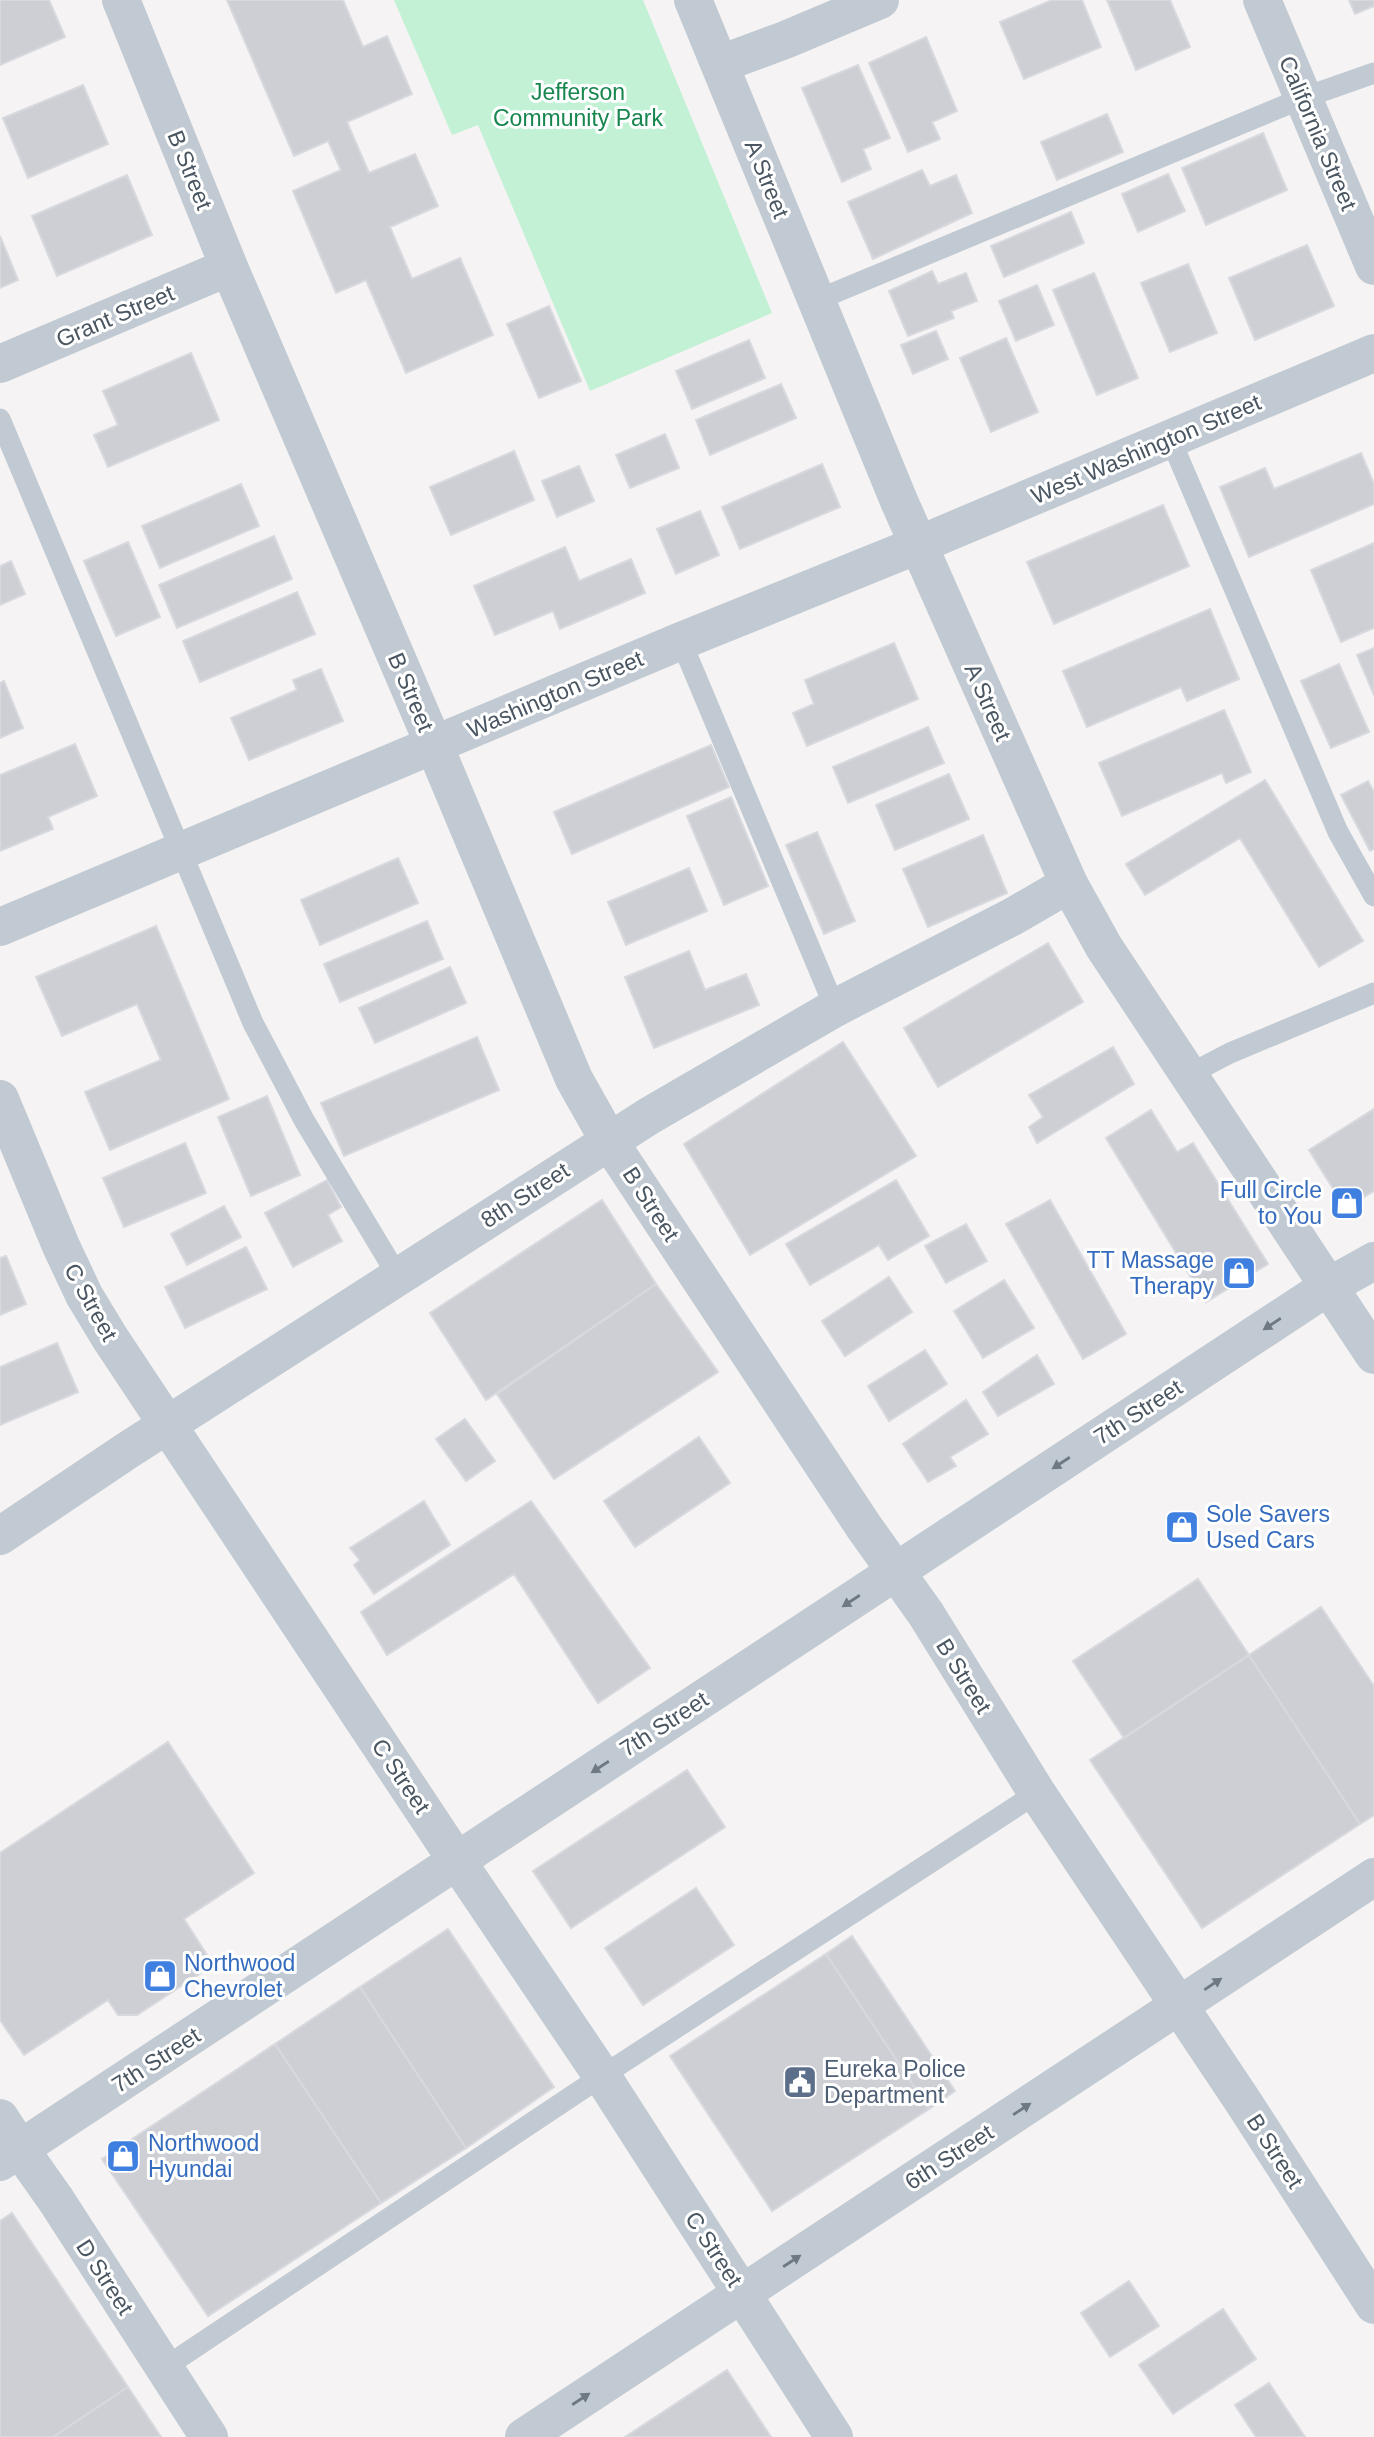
<svg xmlns="http://www.w3.org/2000/svg" width="1374" height="2437" viewBox="0 0 1374 2437" font-family="Helvetica,sans-serif">
<style>
.green{fill:#c3f1d5}
.building{fill:#cdcfd5;stroke:#d7d9de;stroke-width:2}
.lines{fill:none;stroke-linecap:round;stroke-linejoin:round}
.service{stroke:#c1cad2;stroke-width:21}
.minor{stroke:#c1cad2;stroke-width:38}
.tertiary{stroke:#c1cad2;stroke-width:38}
.oneway{fill:#6e7983}
.labels{text-anchor:middle;dominant-baseline:central;stroke-width:6;stroke-linejoin:round;paint-order:stroke}
.park-label{font-size:23px;fill:#17864f;stroke:#fff}
.street-label{font-size:23px;fill:#4a5661;stroke:#fff}
.shop-label{font-size:23px;fill:#366cbe;stroke:#fff;text-anchor:start}
.service-label{font-size:23px;fill:#4e5e75;stroke:#fff;text-anchor:start}
</style>
<rect width="100%" height="100%" fill="#f5f3f3"/>
<path class="green" d="M394,0h249l129,313 -182,78 -112,-266 -26,10z"/>
<path class="building" d="M0,0h49l16,37 -65,28z
M227,0h116l20,47 24,-11 25,58 -65,28 22,51 46,-19 23,52 -48,21 22,52 48,-21 33,77 -87,38 -40,-93 -30,13 -43,-102 48,-21 -13,-29 -34,15z
M1052,0h30l19,47 -77,32 -24,-57z
M1107,0h63l20,47 -54,23z
M1349,0h25v6l-19,8z
M926,37l31,74 -25,11 8,17 -32,13 -39,-89z
M858,65l32,73 -27,11 8,20 -29,13 -40,-94z
M83,85l25,59 -80,34 -25,-60z
M1107,114l16,38 -66,28 -16,-38z
M1263,133l24,57 -81,35 -24,-57z
M922,170l8,16 26,-11 16,38 -99,46 -25,-57z
M1168,174l17,37 -47,21 -16,-38z
M127,175l25,60 -95,41 -25,-60z
M1071,212l13,31 -80,34 -13,-31z
M0,236l18,44 -18,8z
M1307,245l27,61 -79,34 -26,-62z
M1188,264l29,69 -47,19 -29,-69z
M932,271l6,13 28,-11 11,28 -26,10 3,7 -46,18 -19,-45z
M1094,273l44,105 -41,17 -44,-105z
M1037,285l17,40 -38,16 -17,-40z
M549,306l32,75 -42,17 -32,-74z
M936,331l12,28 -35,15 -12,-29z
M1006,338l32,74 -47,20 -31,-74z
M749,340l16,38 -73,31 -16,-38z
M191,353l28,67 -111,47 -14,-32 24,-10 -15,-34z
M781,384l15,34 -86,37 -14,-35z
M665,434l14,34 -49,20 -14,-33z
M514,451l20,49 -83,35 -21,-48z
M1361,453l13,31v20l-125,53 -29,-70 45,-19 9,21z
M822,464l18,43 -100,42 -18,-42z
M579,466l15,35 -37,16 -15,-36z
M241,484l18,42 -99,42 -18,-42z
M1163,505l26,61 -135,58 -27,-62z
M700,511l19,44 -43,19 -19,-45z
M274,536l18,43 -115,49 -18,-43z
M128,542l32,75 -44,19 -32,-75z
M1374,543v85l-33,14 -30,-72z
M565,547l14,34 52,-22 14,34 -85,36 -7,-18 -58,24 -21,-49z
M11,561l14,33 -25,11v-39z
M297,592l18,42 -115,48 -17,-41z
M1210,609l29,70 -52,22 -6,-14 -94,40 -24,-56z
M894,643l24,56 -111,47 -14,-33 21,-9 -9,-24z
M1374,648v47l-17,-40z
M1339,664l30,68 -38,16 -30,-67z
M321,669l22,52 -94,39 -18,-42 66,-28 -4,-10z
M4,681l19,47 -23,10v-55z
M1224,710l27,62 -25,11 -4,-10 -100,43 -23,-53z
M928,727l16,36 -96,40 -15,-36z
M75,744l22,52 -49,21 5,12 -53,22v-76z
M711,745l18,42 -157,67 -18,-42z
M949,774l20,45 -74,31 -19,-45z
M1265,780l98,161 -44,26 -79,-129 -95,57 -19,-31z
M1368,781l6,11v57l-4,2 -29,-56z
M731,797l37,89 -44,19 -37,-89z
M817,832l38,89 -31,13 -38,-89z
M983,835l24,58 -79,34 -25,-58z
M398,858l20,45 -98,42 -19,-45z
M689,868l18,43 -81,34 -18,-43z
M427,921l16,38 -103,43 -16,-38z
M156,926l73,173 -119,51 -25,-58 76,-32 -24,-56 -75,32 -26,-59z
M1048,943l35,59 -145,85 -34,-59z
M689,951l16,39 41,-16 13,31 -105,43 -29,-71z
M450,967l16,36 -91,40 -16,-35z
M477,1037l22,53 -155,66 -23,-53z
M843,1042l73,114 -166,99 -66,-111z
M1113,1047l21,37 -97,59 -8,-16 14,-10 -14,-22z
M267,1096l33,79 -49,21 -33,-79z
M1374,1109v82l-29,17 -36,-58z
M1151,1110l26,42 16,-9 75,121 -62,38 -100,-164z
M185,1143l21,50 -82,34 -21,-49z
M327,1180l14,27 -13,8 14,26 -49,26 -28,-54z
M896,1180l33,56 -41,24 -9,-15 -69,40 -24,-41z
M602,1200l54,84 -170,116 -56,-87z
M1050,1200l76,134 -43,25 -77,-135z
M224,1206l17,31 -54,28 -16,-31z
M966,1224l21,37 -41,22 -21,-37z
M246,1247l21,42 -82,39 -20,-41z
M6,1256l20,48 -26,11v-57z
M889,1277l23,35 -67,44 -23,-35z
M1004,1280l30,48 -51,30 -29,-47z
M656,1284l62,88 -164,107 -57,-85z
M57,1343l21,49 -78,33v-58z
M925,1350l22,34 -58,37 -21,-35z
M1037,1355l17,29 -56,32 -15,-24z
M966,1400l22,34 -38,23 6,9 -28,16 -25,-38z
M465,1419l30,42 -29,20 -30,-42z
M699,1437l31,46 -95,64 -31,-46z
M424,1501l26,44 -76,49 -20,-29 6,-5 -10,-12z
M531,1501l119,167 -52,35 -84,-129 -127,81 -26,-43z
M1198,1579l51,76 -125,83 -51,-77z
M1321,1607l53,79v129l-14,9 -111,-169z
M1249,1655l111,169 -158,104 -112,-168z
M168,1742l86,131 -70,46 23,36v14l-70,46h-19l-10,-15 -84,55 -24,-35v-167z
M687,1770l38,57 -154,101 -38,-57z
M696,1888l38,57 -91,60 -38,-57z
M448,1929l106,158 -88,61 -106,-161z
M852,1936l103,155 -26,18 -103,-155z
M826,1954l103,155 -157,102 -102,-155z
M360,1987l106,161 -85,55 -106,-159z
M275,2044l106,159 -173,113 -106,-157z
M12,2213l116,174 -75,50h-53v-216z
M1129,2281l30,45 -49,31 -29,-44z
M1223,2309l33,50 -83,55 -34,-49z
M727,2370l44,67h-146z
M1269,2383l36,54h-49l-21,-32z
M128,2387l33,50h-108z"/>
<g class="lines">
<path class="service" d="M817,300l486,-202 71,-25
M0,419l253,604 51,97 95,158
M1170,438l168,394 36,64
M681,641l154,367
M1188,1075l42,-22 144,-60
M164,2368l438,-292 435,-283"/>
<path class="minor" d="M121,0l108,267 205,478 140,334 35,62 255,386 62,87 111,179 207,310 130,202
M693,0l206,501 170,383 35,63 270,408
M720,64l65,-24 95,-40
M0,364l229,-97
M0,927l681,-286 237,-96 456,-192
M0,1099l61,147 23,49 26,43 347,523
M0,1536l128,-86 521,-334 186,-108 177,-91 57,-33
M0,2118l20,31"/>
<path class="tertiary" d="M1262,0l112,266
M457,1861l145,215 232,361
M20,2149l36,51 153,237
M0,2162l1329,-876 45,-25
M524,2437l850,-560"/>
</g>
<defs><path id="oneway-solid" d="M-6-.8H1V-3.2L6.5 0L1 3.2V.8H-6Z" transform="scale(1.75)"/></defs>
<g class="oneway">
<use href="#oneway-solid" transform="translate(1272 1324) rotate(147)"/>
<use href="#oneway-solid" transform="translate(1061 1463) rotate(147)"/>
<use href="#oneway-solid" transform="translate(851 1601) rotate(147)"/>
<use href="#oneway-solid" transform="translate(600 1767) rotate(147)"/>
<use href="#oneway-solid" transform="translate(1213 1984) rotate(-34)"/>
<use href="#oneway-solid" transform="translate(1022 2109) rotate(-33)"/>
<use href="#oneway-solid" transform="translate(792 2261) rotate(-33)"/>
<use href="#oneway-solid" transform="translate(581 2399) rotate(-33)"/>
</g>
<defs>
<g id="shop-square" transform="scale(1.75)"><rect x="-9" y="-9" width="18" height="18" rx="4" fill="#3f7fe0" stroke="#fff"/><path d="M-5-2.5h2.3a2.7 3.5 0 0 1 5.4 0H5L5.5 6h-11ZM-1.5-2.5h3a1.5 2.3 0 0 0-3 0Z" fill="#fff"/></g>
<g id="civic-square" transform="scale(1.75)"><rect x="-9" y="-9" width="18" height="18" rx="4" fill="#5c6f8a" stroke="#fff"/><path d="M-.6-6.5H3V-4.5H.6V-3L4-1V1h2V6H-6V1h2V-1L-.6-3ZM-1.2 2.5V6h2.4V2.5Z" fill="#fff"/></g>
</defs>
<g fill-rule="evenodd">
<use href="#shop-square" x="1347" y="1203"/>
<use href="#shop-square" x="1239" y="1273"/>
<use href="#shop-square" x="1182" y="1527"/>
<use href="#shop-square" x="160" y="1976"/>
<use href="#civic-square" x="800" y="2082"/>
<use href="#shop-square" x="123" y="2156"/>
</g>
<g class="labels">
<g class="park-label">
<text x="578" y="92">Jefferson<tspan x="578" dy="26">Community Park</tspan></text>
</g>
<g class="street-label">
<text transform="translate(1318 133) rotate(67)">California Street</text>
<text transform="translate(190 170) rotate(68)">B Street</text>
<text transform="translate(767 179) rotate(68)">A Street</text>
<text transform="translate(115 316) rotate(-23)">Grant Street</text>
<text transform="translate(1146 449) rotate(-23)">West Washington Street</text>
<text transform="translate(411 692) rotate(67)">B Street</text>
<text transform="translate(555 694) rotate(-23)">Washington Street</text>
<text transform="translate(988 702) rotate(66)">A Street</text>
<text transform="translate(525 1195) rotate(-33)">8th Street</text>
<text transform="translate(651 1204) rotate(57)">B Street</text>
<text transform="translate(91 1302) rotate(61)">C Street</text>
<text transform="translate(1138 1412) rotate(-33)">7th Street</text>
<text transform="translate(964 1676) rotate(58)">B Street</text>
<text transform="translate(664 1724) rotate(-33)">7th Street</text>
<text transform="translate(401 1776) rotate(56)">C Street</text>
<text transform="translate(156 2060) rotate(-33)">7th Street</text>
<text transform="translate(1275 2151) rotate(57)">B Street</text>
<text transform="translate(949 2157) rotate(-33)">6th Street</text>
<text transform="translate(714 2249) rotate(57)">C Street</text>
<text transform="translate(105 2277) rotate(57)">D Street</text>
</g>
<g class="shop-label">
<text x="1322" y="1190" text-anchor="end">Full Circle<tspan x="1322" dy="26">to You</tspan></text>
<text x="1214" y="1260" text-anchor="end">TT Massage<tspan x="1214" dy="26">Therapy</tspan></text>
<text x="1206" y="1514">Sole Savers<tspan x="1206" dy="26">Used Cars</tspan></text>
<text x="184" y="1963">Northwood<tspan x="184" dy="26">Chevrolet</tspan></text>
<text x="148" y="2143">Northwood<tspan x="148" dy="26">Hyundai</tspan></text>
</g>
<g class="service-label">
<text x="824" y="2069">Eureka Police<tspan x="824" dy="26">Department</tspan></text>
</g>
</g>
</svg>
